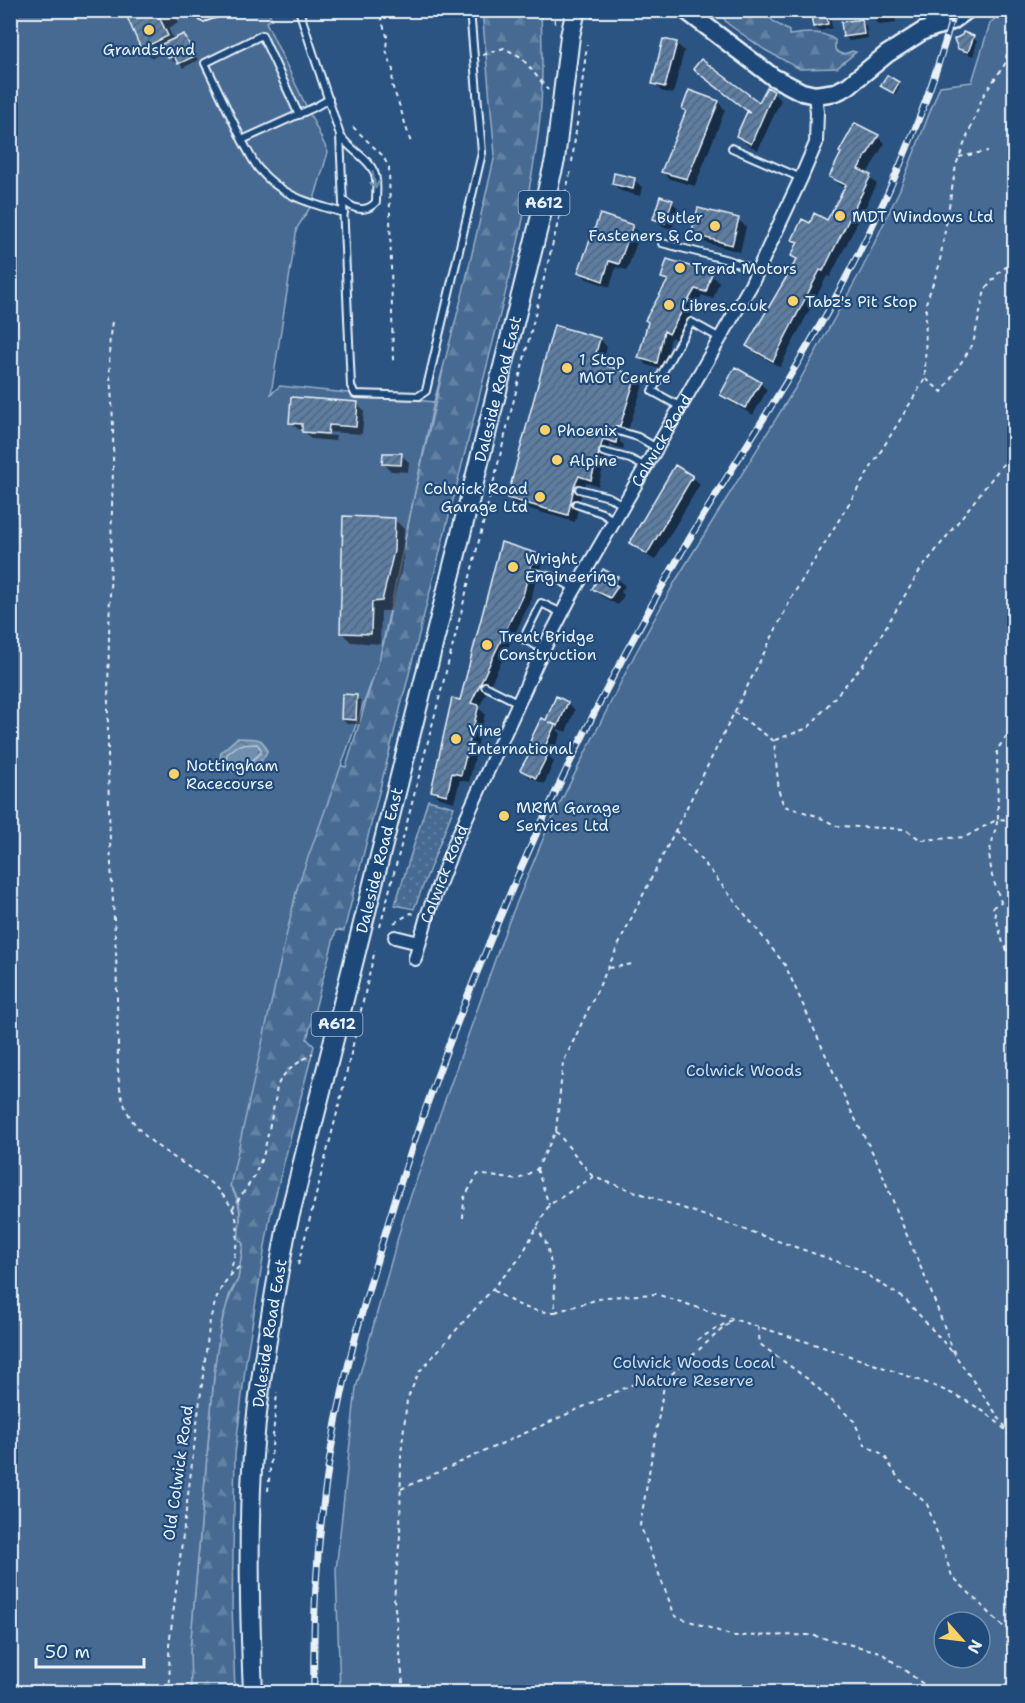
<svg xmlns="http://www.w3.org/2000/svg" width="1025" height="1703" viewBox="0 0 1025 1703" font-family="'Shantell Sans',sans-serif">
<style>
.grass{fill:url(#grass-dots);stroke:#98aec6;stroke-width:1.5}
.forest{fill:url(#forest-firs);stroke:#98aec6;stroke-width:1.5}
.park{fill:#476b93;stroke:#98aec6;stroke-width:1.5;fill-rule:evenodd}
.water{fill:url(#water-ripples);stroke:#a0b6cb;stroke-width:1.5}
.shadow{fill:#0007}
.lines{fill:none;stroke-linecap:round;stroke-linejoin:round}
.shore{stroke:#b8c9da;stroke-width:1.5}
.building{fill:url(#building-hatch);stroke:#e8f1f8;stroke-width:1.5}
.lane-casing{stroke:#e8f1f8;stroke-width:10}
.street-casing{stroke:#e8f1f8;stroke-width:16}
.secondary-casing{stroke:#e8f1f8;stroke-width:21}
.primary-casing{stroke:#e8f1f8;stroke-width:22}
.path{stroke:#e8f1f8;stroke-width:2;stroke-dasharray:4.5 4.5;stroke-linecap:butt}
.lane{stroke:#1f4a7a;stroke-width:6}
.street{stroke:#1f4a7a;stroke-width:12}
.secondary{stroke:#1f4a7a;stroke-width:16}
.primary{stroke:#1f4a7a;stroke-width:18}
.rail-casing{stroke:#e8f1f8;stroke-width:7}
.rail{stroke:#1f4a7a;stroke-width:4.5;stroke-dasharray:14;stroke-linecap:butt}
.oneway{stroke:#6f8dac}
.poi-dot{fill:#ffd166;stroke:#1f4a7a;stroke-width:2}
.labels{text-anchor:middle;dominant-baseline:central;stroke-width:4.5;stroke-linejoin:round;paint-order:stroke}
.shield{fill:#1f4a7a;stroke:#acbfd2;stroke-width:1.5}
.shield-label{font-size:15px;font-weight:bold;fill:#e8f1f8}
.poi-label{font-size:16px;fill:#e8f1f8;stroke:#1f4a7a;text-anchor:start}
.street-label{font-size:16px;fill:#e8f1f8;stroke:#1f4a7a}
.park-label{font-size:16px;fill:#d0dde9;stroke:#1f4a7a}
</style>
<defs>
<pattern id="grass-dots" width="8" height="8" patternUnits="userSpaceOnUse" patternTransform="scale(1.5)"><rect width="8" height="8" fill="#476b93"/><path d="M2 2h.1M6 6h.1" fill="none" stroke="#6281a3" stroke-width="1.8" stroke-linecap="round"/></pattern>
<pattern id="forest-firs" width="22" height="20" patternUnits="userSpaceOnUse" patternTransform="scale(1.5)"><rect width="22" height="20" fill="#476b93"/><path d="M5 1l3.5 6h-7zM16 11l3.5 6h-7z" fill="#6281a3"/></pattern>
<pattern id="water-ripples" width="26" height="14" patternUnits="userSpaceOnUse" patternTransform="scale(1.5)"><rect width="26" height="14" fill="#708ead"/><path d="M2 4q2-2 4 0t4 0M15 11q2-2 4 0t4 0" fill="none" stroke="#61768a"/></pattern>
<pattern id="building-hatch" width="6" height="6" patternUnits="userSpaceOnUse" patternTransform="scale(1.5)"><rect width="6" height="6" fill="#5d7da1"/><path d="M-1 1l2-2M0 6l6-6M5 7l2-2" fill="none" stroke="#53657a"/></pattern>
</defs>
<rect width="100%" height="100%" fill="#2b5482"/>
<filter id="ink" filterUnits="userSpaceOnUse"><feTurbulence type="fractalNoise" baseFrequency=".0167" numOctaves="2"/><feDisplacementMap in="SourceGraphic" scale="12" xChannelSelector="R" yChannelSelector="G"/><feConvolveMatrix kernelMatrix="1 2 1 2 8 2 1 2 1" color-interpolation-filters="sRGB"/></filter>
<g filter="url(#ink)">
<path class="grass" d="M428,800l26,7 -40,102 -19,-4z"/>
<path class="forest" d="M482,11h59c1,31 2,62 0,93 -3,48 -14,96 -24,143l-173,684 -8,-1 -29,109 7,7 -44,171 -24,144 -11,94 -3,150 3,87h-45v-43l26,-295 8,-44 14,-31 5,-35 -6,-7c4,-18 6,-36 -7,-51l46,-214 21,-84 12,-131 37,10 38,-125 31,-150 28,-122 -9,32 29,-110 32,-137z
M723,11h40l11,11 15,9v4c17,-2 31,-5 46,5v9c5,7 10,5 17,2l4,1 -19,16 -37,1 -35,-19 -37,-26 -6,-8z"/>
<path class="park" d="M11,11h257l4,8 -6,3 62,130 -15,51 -16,25 -26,166 9,-8 154,16 -55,259 -82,227 -67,298c12,17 11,32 8,52l5,6 -5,35 -8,14 -9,32 -6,39 -25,285 1,43h-180z
M1004,11h10v1681h-674l-4,-122 20,-182 49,-176 102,-286 41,-99 87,-173 41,-74 121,-195 65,-116 38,-80 40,-103 32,-4 18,-59zM944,1622h36v36h-36z"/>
<path class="water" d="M237,738c14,1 27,-3 30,13 -4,12 -20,23 -33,21 -5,-1 -9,-4 -15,-5l2,-15z"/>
<path class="shadow" d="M125,10h53l-4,3 5,10 -11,5 6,12 9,-5 5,5 10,20 -15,8 -5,-7 -4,1 -8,-11 -14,7 -10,-10z
M812,10h17l3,18 -13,3 -5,-5z
M873,10h22l1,13 -17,2 -5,-5z
M861,21l5,5 2,12 -19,3 -4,-5z
M973,37l4,5 -4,14 -8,-3 -5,-5z
M676,43l8,8 -11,43 -12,-3 -7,-8z
M702,76l57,28 9,-15 13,11 -23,50 -13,-7 -7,-8 11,-23z
M887,77l13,9 -5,8 -11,-6z
M718,102l7,8 -30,76 -25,-7 -8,-7 25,-60 -4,-3z
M855,125l23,12 7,6 -19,32 11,9 -47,93 -3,-1 -47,91 -25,-14 -7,-7 50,-85 -5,-5 6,-12 -5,-5 17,-14 17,-3 18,-34 -8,-4 -7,-7z
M634,180l8,7 -2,9 -19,-5 -8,-7z
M672,202l7,7 -7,20 -10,-3 -8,-8z
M739,220l7,7 -6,25 -40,-11 -8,-7z
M632,227l8,7 -13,36 -11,-3 -6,20 -23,-8 -7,-7z
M711,275l8,7 -6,17 -11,-4 -25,45 -6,-3 -7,33 -17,-5 -7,-7 28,-75 -5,-5z
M600,339l7,8 -5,18 34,12 7,8 -16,48h-3l-4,4v5l4,3 -1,4 -13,-4 -12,41 -12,-3 -5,12 -6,27 -59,-17 -7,-7z
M760,383l7,7 -14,25 -23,-13 -8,-7z
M357,403l7,8 -2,23 -53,-3v3l27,2 -1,5 -24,-2 -8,-9 -5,-1 -8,-7z
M401,455l8,7 -1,10 -17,-1 -7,-7z
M692,477l8,7 -45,76 -17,-10 -7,-7z
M394,519l10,10 -1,33 -12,49h-10l-1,33 -29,-2 -10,-10z
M535,554l8,8 -7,17 -5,21 -52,108 6,6 -16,68 -9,-2 -6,22 -14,-4 -8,-7 30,-89z
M604,571l13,7 8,8 -4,6 3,3 -6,10 -17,-9 -7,-8z
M356,696l5,5 -1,23h-13l-5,-5z
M568,703l7,7 -9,22 -10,-4 5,6 -11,24 4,4 -10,22 -15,-7 -7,-8 24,-46z"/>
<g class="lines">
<path class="shore" d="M257,744l4,5v4l-11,9 -15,4 -9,-5 1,-7 12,-9z"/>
</g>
<path class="building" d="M124,10h32l12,26 -27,13z
M810,10h16l2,14 -15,3z
M862,19l2,15 -21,3 -2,-15z
M963,32l11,4 -6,16 -10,-3 -4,-10 8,-4z
M184,34l11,22 -17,8 -4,-8 -6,2 -6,-14z
M663,39l14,3 -12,45 -13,-3z
M701,59l58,43 8,-15 7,4 -23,53 -15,-8 11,-24 3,1 -57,-44z
M887,75l12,7 -6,11 -13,-7z
M689,90l30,11 -32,78 -26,-7 25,-61 -4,-2z
M855,123l24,12 -21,34 13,6 -48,96 -3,-1 -47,91 -27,-15 51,-87 -6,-3 7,-14 -6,-2 10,-21 8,4 4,-10 13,7 19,-35 -17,-8 12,-24 -2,-1z
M614,173l21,5 -2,11 -21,-5z
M660,196l13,4 -8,23 -12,-4z
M698,208l41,10 -7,27 -41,-11z
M600,214l33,11 -14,39 -10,-3 -6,20 -25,-9z
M667,259l45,14 -6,19 -11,-3 -26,45 -5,-3 -7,32 -19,-5 10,-36 -3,-2 23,-40 -7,-2z
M554,325l46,13 -6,23 42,15 -16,50h-4l-3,3 1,5 3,2 -1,7 -13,-4 -12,41 -12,-4 -5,11 -6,28 -61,-17z
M735,367l26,15 -16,26 -25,-13z
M291,397l67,5 -2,25 -27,-2 -1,9 -26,-2v-8l-13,-1z
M383,453h19l-1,12 -19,-1z
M675,465l18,11 -46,78 -18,-11z
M343,516l52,2 -1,33 -12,50 -10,1 -1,32 -31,-1z
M501,542l35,11 -7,18 -5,21 -53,111 8,2 -18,70 -9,-2 -5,22 -16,-4 21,-93 8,2z
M603,569l15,8 -4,7 4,2 -8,12 -18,-9z
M342,694l15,1 -1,25 -15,-1z
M556,696l12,6 -10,24 -9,-4 6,3 -12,26 5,3 -12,24 -16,-8 9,-16 -4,-2 16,-34 5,2z"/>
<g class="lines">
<g class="lane-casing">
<path id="lane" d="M201,10l2,8 24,-8
M299,10l41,125c9,15 28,22 34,37 4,8 2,20 2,30 -10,11 -22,8 -33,-2
M329,99l-14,8 -73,33c5,9 10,20 16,28 24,29 52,35 86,45
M340,135l11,251 4,8 64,2 7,-5 56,-238 -12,-143
M242,140l-37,-77 57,-28 37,80
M732,148l69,30
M662,243l66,17 29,11
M681,407l-29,-16 39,-69 29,16
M618,431l20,6 19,11
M603,452l27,7 16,8
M579,489l30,8 14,8
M576,504l26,9 12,8
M534,573l22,5 19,11
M544,649l-21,-10 18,-36 21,10
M485,686l34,17"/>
</g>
<g class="street-casing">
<g id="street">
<path d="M395,937l24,6"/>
<path id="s1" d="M415,959l12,-43 27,-71 84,-185 34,-66 179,-309 50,-107 15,-35 1,-31 -2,-17"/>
</g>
</g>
<g class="secondary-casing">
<path id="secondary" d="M685,10l88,67 29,15 13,3 21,-3 12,-6 39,-32 36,-23 29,-10 15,-11"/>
</g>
<g class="primary-casing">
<g id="primary">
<path id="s2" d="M253,1692c-3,-68 -5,-136 -2,-204 4,-88 20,-176 36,-262l268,-1066 15,-124 6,-26"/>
</g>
</g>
<path class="path" d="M554,10l1,16
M380,16l7,20 -1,14 7,20 -1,15 8,22 11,36
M592,19l3,-9
M483,55l21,-7 17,9 27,33
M353,127l29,28 7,12 4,194
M959,157l29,-6
M572,162l15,-117
M112,322c-5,27 -2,53 0,80 2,35 1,71 0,106 -2,100 -6,199 -3,298 1,49 4,97 7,146 1,30 1,61 2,91 0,15 -1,30 2,45 11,68 85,70 113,122 10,20 1,45 -3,64
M926,379l16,13 31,-48 12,-54 16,-20 13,-7
M734,712l40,29 5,51 5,14 33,10 20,10 68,3 16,11 44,-3 33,-18 -1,-69 17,-25
M775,740l33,-12 55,-63 56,-93 95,-122
M1014,820l-16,-1 -9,35 3,22 9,26 -8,5 10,36 11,19
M675,830l35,40 75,95 66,146 26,50 26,65 27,63 25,66 51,73
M394,923l17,-10 4,1
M380,927l76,-294 115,-463
M609,968l23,-4
M556,1131l37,46
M537,1169l12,36
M232,1209l22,-32 10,-24 12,-57c0,-22 20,-31 37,-43
M463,1218l1,-20 14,-24 39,6 20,-11 19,-38 7,-68 65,-138 165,-330 132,-216 1,-76 13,-37 17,-101 27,-69 22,-32 8,-46 -1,-8
M298,1265l41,-160 36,-155
M493,1290c20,13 37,23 62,22l-1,-34 -7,-33 -10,-18
M555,1312l51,-15 50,-3 77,25
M758,1327l2,17 49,36 45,41 11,24 19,10 14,23 29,26 25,72 62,61
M697,1340l36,-21c49,15 98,30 146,47 45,16 107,34 135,75
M665,1380l64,-57
M401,1489l246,-111 18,2 -25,145 35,91 58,20 78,-1 69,17 54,40
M268,1491l9,-99
M170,1692l-1,-46 41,-326c7,-25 10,-36 30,-54
M404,1692l-10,-93 6,-63 1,-81 6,-55 12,-28 101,-114 29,-53 44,-28 263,91 49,31 50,56"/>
<use href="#lane" class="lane"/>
<use href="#street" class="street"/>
<use href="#secondary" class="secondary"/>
<use href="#primary" class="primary"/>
<g class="rail-casing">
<path id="rail" d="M314,1692c-2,-103 7,-207 30,-308 9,-42 21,-83 33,-124 28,-97 61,-191 99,-285 59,-147 128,-290 208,-427 46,-79 98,-155 143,-235 52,-94 100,-198 127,-303"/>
</g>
<use href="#rail" class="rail"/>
</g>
<defs><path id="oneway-shaft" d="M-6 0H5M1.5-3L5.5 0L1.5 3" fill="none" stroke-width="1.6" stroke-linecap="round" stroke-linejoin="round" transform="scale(1.5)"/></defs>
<use class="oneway" href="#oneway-shaft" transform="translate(374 180) rotate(80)"/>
</g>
<g class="poi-dot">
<circle cx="149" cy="30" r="6"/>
<circle cx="840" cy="216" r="6"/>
<circle cx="715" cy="226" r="6"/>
<circle cx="680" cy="268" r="6"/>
<circle cx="793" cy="301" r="6"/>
<circle cx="669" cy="305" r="6"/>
<circle cx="567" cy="368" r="6"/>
<circle cx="545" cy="430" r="6"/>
<circle cx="557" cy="460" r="6"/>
<circle cx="540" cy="497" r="6"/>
<circle cx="513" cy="567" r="6"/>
<circle cx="487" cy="645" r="6"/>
<circle cx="456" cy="739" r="6"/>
<circle cx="174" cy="774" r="6"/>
<circle cx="504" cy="816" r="6"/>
</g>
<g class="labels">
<g class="shield">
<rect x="518.5" y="191" width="51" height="24" rx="4.5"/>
<rect x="311.5" y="1012" width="51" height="24" rx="4.5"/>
</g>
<g class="shield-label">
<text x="544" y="203">A612</text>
<text x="337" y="1024">A612</text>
</g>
<g class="poi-label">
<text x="149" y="49" text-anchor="middle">Grandstand</text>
<text x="852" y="216">MDT Windows Ltd</text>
<text x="703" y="217" text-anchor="end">Butler<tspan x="703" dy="18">Fasteners &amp; Co</tspan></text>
<text x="692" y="268">Trend Motors</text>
<text x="805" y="301">Tabz's Pit Stop</text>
<text x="681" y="305">Libres.co.uk</text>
<text x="579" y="359">1 Stop<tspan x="579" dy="18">MOT Centre</tspan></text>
<text x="557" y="430">Phoenix</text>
<text x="569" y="460">Alpine</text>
<text x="528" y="488" text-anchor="end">Colwick Road<tspan x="528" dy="18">Garage Ltd</tspan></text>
<text x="525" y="558">Wright<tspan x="525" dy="18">Engineering</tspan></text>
<text x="499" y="636">Trent Bridge<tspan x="499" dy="18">Construction</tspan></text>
<text x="468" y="730">Vine<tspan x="468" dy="18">International</tspan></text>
<text x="186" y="765">Nottingham<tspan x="186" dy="18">Racecourse</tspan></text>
<text x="516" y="807">MRM Garage<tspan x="516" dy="18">Services Ltd</tspan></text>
</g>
<g class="street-label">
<text stroke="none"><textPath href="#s2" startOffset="1332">Daleside Road East</textPath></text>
<text stroke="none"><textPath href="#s1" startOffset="576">Colwick Road</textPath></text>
<text stroke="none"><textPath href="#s2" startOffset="846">Daleside Road East</textPath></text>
<text stroke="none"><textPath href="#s1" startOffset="90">Colwick Road</textPath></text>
<text stroke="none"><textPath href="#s2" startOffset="360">Daleside Road East</textPath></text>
<text transform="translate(178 1473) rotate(-82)">Old Colwick Road</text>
</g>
<g class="park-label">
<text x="744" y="1070">Colwick Woods</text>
<text x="694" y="1362">Colwick Woods Local<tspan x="694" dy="18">Nature Reserve</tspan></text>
</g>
</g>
<rect width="1025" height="1703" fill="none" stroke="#1f4a7a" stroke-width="36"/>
<rect x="18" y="18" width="989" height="1667" fill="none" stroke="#e8f1f8" stroke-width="2" filter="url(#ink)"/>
<g transform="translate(962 1640) rotate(118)"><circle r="28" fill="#1f4a7a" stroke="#6f8dac" stroke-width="1.5"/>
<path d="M0-4.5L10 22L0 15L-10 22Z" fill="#ffd166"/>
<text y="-9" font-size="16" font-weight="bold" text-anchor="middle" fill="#e8f1f8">N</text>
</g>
<path d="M36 1658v9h108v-9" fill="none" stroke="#e8f1f8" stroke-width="3"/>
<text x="45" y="1658" font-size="18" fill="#e8f1f8" stroke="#1f4a7a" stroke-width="4.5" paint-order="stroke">50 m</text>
</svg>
